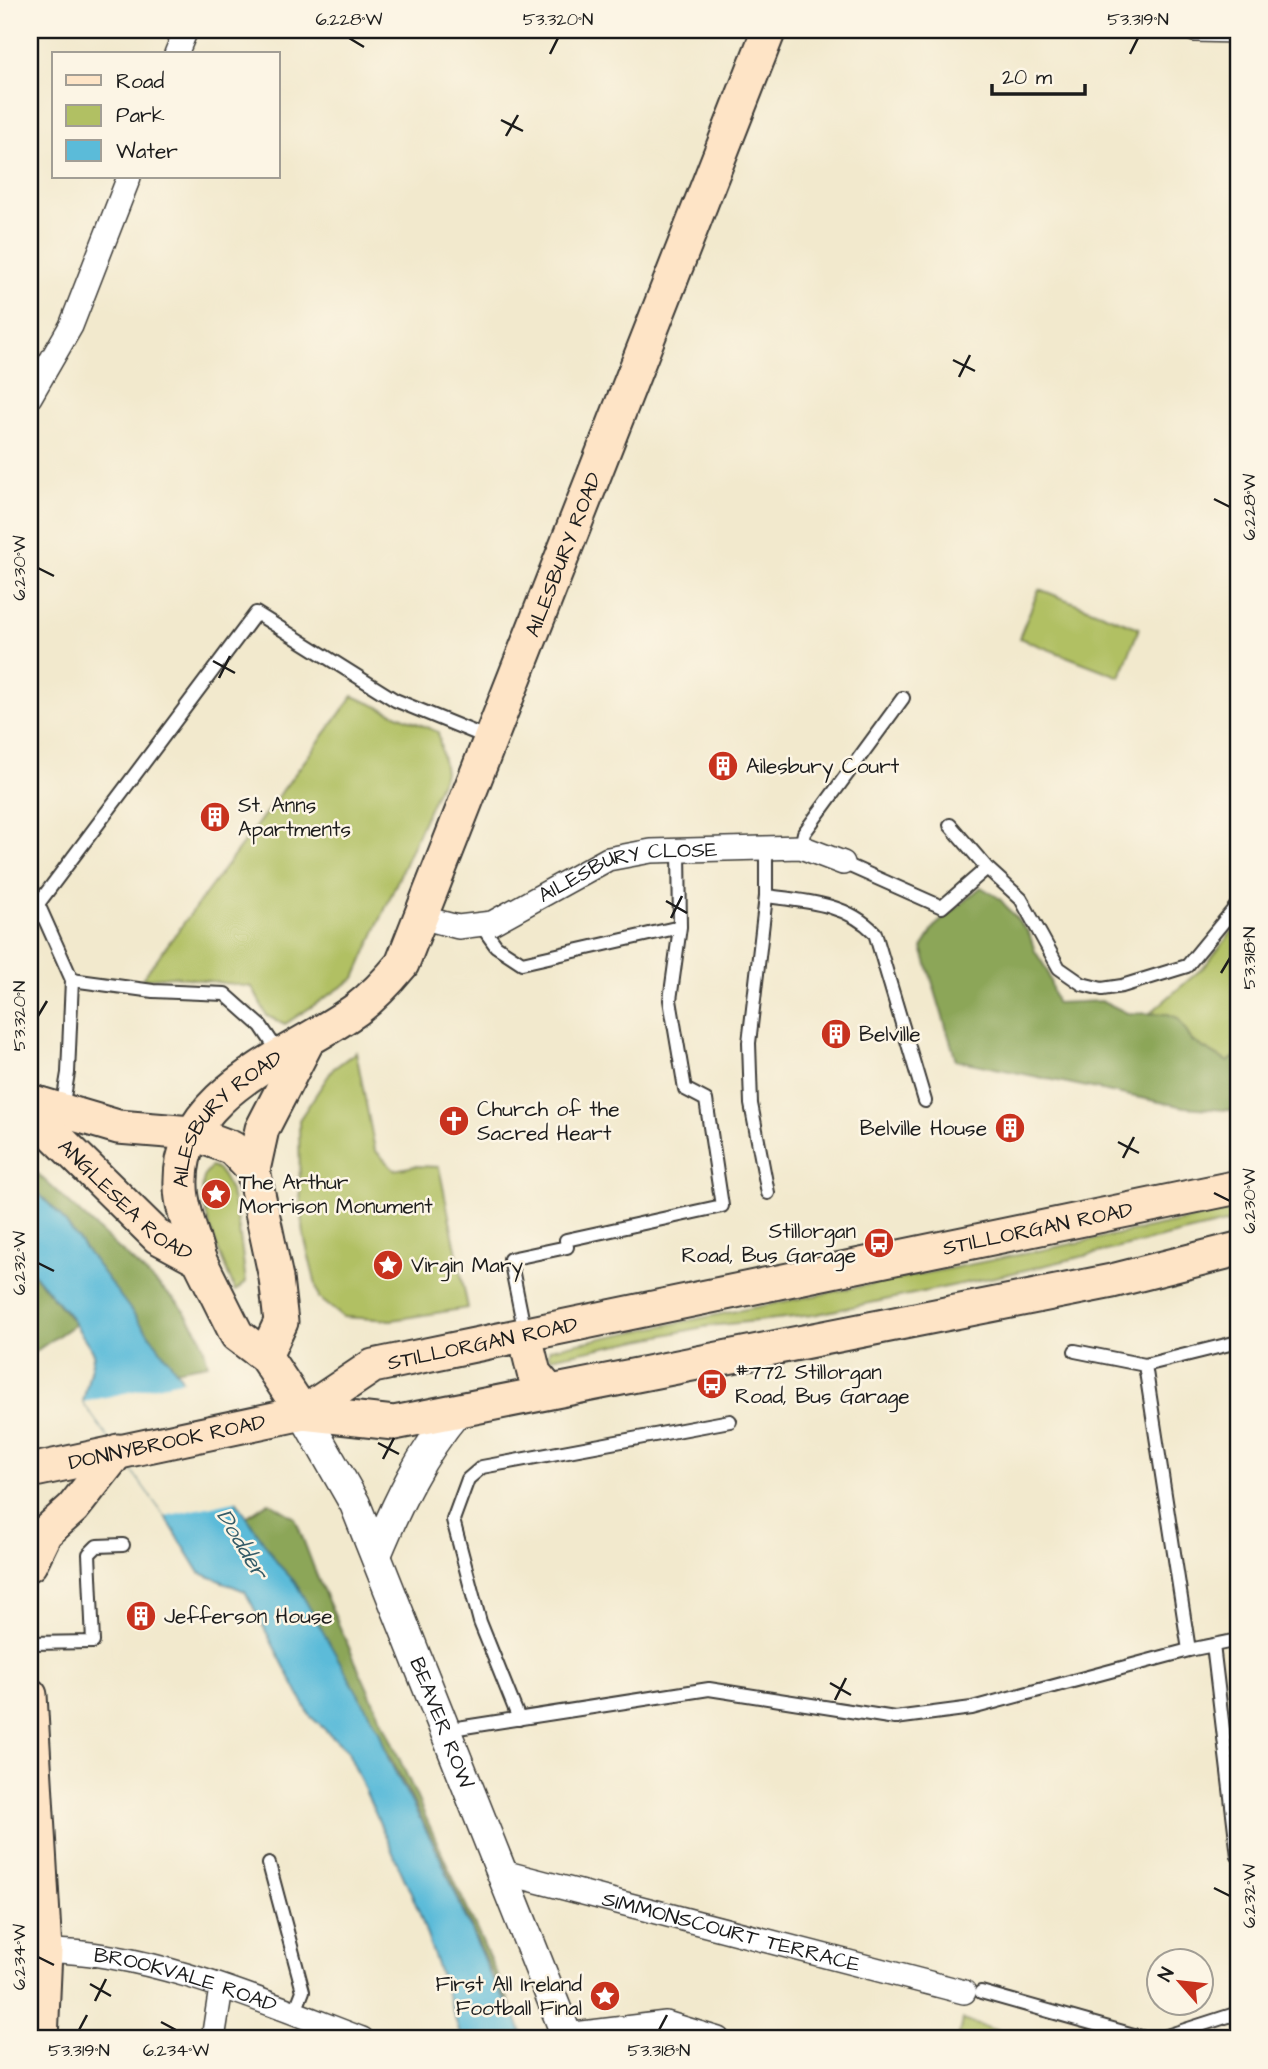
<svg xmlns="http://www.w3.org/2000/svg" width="1268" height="2069" viewBox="0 0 1268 2069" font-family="'Architects Daughter',sans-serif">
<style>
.green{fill:#b1c063;stroke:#666e40;stroke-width:2}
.forest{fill:#8ca659;stroke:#54613a;stroke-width:2}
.water{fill:#5bbbd9;stroke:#3c6c7a;stroke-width:2}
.pier{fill:#f2e9cd}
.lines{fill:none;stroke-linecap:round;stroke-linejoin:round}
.service-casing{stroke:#3c3b37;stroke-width:16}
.minor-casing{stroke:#3c3b37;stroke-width:26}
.tertiary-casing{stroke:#3c3b37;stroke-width:33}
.secondary-casing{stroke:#3c3b37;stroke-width:37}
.service{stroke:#fff;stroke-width:12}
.minor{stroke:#fff;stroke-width:23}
.tertiary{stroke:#fff;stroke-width:30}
.secondary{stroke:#fee4c6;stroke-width:33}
.ticks{fill:none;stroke:#1c1c1c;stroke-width:2.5}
.labels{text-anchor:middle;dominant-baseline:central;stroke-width:5;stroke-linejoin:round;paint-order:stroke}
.street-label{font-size:21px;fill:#1c1c1c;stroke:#fcf5e5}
.poi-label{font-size:21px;fill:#1c1c1c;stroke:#fcf5e5;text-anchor:start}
.water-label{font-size:23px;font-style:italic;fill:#355c68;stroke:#fcf5e5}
.neatline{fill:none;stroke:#1c1c1c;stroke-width:2.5}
.ticks-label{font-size:18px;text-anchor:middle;fill:#1c1c1c}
</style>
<rect width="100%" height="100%" fill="#fcf5e5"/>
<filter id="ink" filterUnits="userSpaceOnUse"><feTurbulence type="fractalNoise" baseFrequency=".0143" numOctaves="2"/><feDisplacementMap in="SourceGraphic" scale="14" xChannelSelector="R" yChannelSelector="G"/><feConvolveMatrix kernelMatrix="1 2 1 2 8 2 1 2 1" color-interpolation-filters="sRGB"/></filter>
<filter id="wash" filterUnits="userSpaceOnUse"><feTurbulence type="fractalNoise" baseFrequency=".00686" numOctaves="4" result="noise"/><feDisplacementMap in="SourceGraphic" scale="28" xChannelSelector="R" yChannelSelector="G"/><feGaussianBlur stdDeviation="1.57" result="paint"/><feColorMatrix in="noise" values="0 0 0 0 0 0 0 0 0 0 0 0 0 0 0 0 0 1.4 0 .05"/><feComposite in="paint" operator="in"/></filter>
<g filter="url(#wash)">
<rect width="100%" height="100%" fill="#f2e9cd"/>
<path class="green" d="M1039,589l100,39 -19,49 -101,-39z
M353,696l85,36 7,40 -90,206 -70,46 -18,-8 -15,-29 -79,-11 -31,3z
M1238,924v131l-10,7 -36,-21 -14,-23 -29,-4 57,-49z
M356,1052l19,98 19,20 21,-4 24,1 29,141 -76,12 -49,-3 -24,-19 -15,-62 -4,-44 -1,-72 34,-51z
M211,1167c26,5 31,91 35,115l-11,9c-10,-27 -50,-105 -24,-124z
M1238,1209v11l-234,55 -191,40 -104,11 -158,32 -3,-4 2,-5c229,-48 460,-90 688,-140z
M962,2020l62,19h-66z"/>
<path class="forest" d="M981,887l18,11 30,35 6,18 12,19 9,33 47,-2 24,12 41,1 10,4 14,23 36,21 10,-7v56l-54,-4 -228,-47 -34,-112 14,-23z
M30,1167l150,138 21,32 7,27 -33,6 -117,-157 -28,-28z
M30,1270l45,54 -45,31z
M269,1502l26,16 24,63 198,438c-32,-52 -51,-108 -77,-164 -45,-93 -96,-182 -145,-273l-17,-18 -32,-47z"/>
<path class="water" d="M30,1185l28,28 123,164 56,125 41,62 17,18 84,149 10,29 50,95 52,122 26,42 7,20h-62l-44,-130 -71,-159 -37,-34 -65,-125 -45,-18 -35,-57 -82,-114 11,-49 -26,-39 -38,-44z"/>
<path class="pier" d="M185,1380l55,120 -75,16 -82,-114z"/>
</g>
<g filter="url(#ink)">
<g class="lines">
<g class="service-casing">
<path id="service" d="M950,825l37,43 34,31 38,69 23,16 20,5 20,-3 65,-20 51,-62
M766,847v49c39,5 81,7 109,37l50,168
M801,847l3,-14 99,-135
M843,863l99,44 45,-39
M766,896l-17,147 2,61 17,89
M38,904l34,76 -4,93 -6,36
M30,905l8,-1 218,-291 139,87 93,38
M481,925l15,21 26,17 158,-36
M72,980l81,11 72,3 36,32 18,27
M525,1333l-15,-74 57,-12 -1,-7 156,-34 -16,-106 -21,-11 -15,-89 10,-73 -1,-77
M1075,1351l70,14
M30,1643l63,-1 -4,-88 8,-8 26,-1
M1213,1645l25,211
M1189,1650l-44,-285 93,-23
M519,1719l-39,-97 -27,-102 15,-41 14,-12 248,-46
M445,1730l264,-41 186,29 77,-10 217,-58 49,-10
M269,1864l34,127 -9,23
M981,1992l167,47
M1157,2039l81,-26"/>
</g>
<g class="minor-casing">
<g id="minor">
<path d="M1195,30l43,1"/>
<path d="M176,54l10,-24"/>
<path d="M30,397l41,-71 58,-149"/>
<path id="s1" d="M420,917l38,10 34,-4 116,-64 43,-8 150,-4 42,16"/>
<path id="s2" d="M499,1871l465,121"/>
<path id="s3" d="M45,1951c101,-1 223,52 317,88"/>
<path d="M566,2035l100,-12 52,16"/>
<path d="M213,2039l8,-51"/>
</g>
</g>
<g class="tertiary-casing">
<g id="tertiary">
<path id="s4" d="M303,1413l52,91 213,535"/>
<path d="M376,1555c22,-53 44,-100 81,-144"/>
</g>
</g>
<g class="secondary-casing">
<g id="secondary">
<path d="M30,1101l88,26 74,6 40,15 21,22 23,108 5,44 -16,34"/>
<path id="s5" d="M30,1111l128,126 41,22 38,76 28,21 38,57"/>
<path d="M253,1170l9,-41 45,-87"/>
<path id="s6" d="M199,1259c-6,-23 -18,-50 -18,-73 -4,-95 113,-131 176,-177 17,-13 31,-28 45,-45l367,-934"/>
<path d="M525,1336l9,37 15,18"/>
<path id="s7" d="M303,1413l70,-47 865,-179"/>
<path id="s8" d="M30,1471l273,-58 91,10 718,-142 126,-32"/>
<path d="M30,1564l15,-31 28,-25 45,-57"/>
<path d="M30,1695l15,256 -4,88"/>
</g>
</g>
<use href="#service" class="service"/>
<use href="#minor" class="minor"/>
<use href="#tertiary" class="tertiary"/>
<use href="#secondary" class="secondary"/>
</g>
</g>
<path class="ticks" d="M349,38l15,9M550,54l8,-16M1130,54l8,-16M501,120l22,11M506,136l12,-21M953,360l22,11M959,377l11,-22M1214,499l16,8M38,568l16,8M213,661l22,12M219,678l11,-22M666,901l21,12M671,918l11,-22M1221,973l9,-15M38,1016l9,-15M1118,1142l21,11M1123,1158l11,-21M1214,1193l16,8M38,1263l16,8M378,1443l21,11M383,1459l11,-21M830,1683l21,12M835,1700l11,-22M1214,1888l16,8M38,1957l16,8M90,1984l21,12M95,2001l11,-22M161,2022l15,8M79,2030l8,-15M659,2030l8,-15"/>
<defs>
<g id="building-disc" transform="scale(1.575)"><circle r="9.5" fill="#c8321e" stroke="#fcf5e5"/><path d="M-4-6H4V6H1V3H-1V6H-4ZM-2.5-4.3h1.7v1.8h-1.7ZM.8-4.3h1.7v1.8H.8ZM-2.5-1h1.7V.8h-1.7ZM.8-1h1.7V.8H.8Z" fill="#fff"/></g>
<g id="church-disc" transform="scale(1.575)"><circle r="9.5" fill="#c8321e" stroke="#fcf5e5"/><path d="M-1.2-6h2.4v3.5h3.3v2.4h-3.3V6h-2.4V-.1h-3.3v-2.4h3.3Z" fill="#fff"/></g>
<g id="sight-disc" transform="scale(1.575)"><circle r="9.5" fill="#c8321e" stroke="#fcf5e5"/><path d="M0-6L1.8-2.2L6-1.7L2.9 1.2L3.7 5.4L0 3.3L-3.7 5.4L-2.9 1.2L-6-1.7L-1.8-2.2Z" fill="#fff"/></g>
<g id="bus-disc" transform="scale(1.575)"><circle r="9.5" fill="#c8321e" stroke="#fcf5e5"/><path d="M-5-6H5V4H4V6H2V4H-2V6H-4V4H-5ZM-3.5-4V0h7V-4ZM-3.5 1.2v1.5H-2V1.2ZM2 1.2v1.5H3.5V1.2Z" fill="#fff"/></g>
</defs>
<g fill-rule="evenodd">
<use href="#building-disc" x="723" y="766"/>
<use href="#building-disc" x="215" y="817"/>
<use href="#building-disc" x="836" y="1034"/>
<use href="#church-disc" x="454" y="1121"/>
<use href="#building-disc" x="1010" y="1128"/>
<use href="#sight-disc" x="216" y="1194"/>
<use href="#bus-disc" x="879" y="1243"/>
<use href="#sight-disc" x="388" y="1265"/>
<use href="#bus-disc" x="712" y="1384"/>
<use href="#building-disc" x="141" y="1616"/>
<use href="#sight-disc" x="605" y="1996"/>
</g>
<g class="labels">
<g class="street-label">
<text stroke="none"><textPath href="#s6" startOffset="842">AILESBURY ROAD</textPath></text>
<text stroke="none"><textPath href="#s1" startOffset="222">AILESBURY CLOSE</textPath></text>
<text stroke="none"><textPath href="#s6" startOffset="161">AILESBURY ROAD</textPath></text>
<text stroke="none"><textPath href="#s5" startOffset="131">ANGLESEA ROAD</textPath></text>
<text stroke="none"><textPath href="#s7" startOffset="763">STILLORGAN ROAD</textPath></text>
<text stroke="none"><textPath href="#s7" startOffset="196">STILLORGAN ROAD</textPath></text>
<text stroke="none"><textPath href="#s8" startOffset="140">DONNYBROOK ROAD</textPath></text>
<text stroke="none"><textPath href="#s4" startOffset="340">BEAVER ROW</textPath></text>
<text stroke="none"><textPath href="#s2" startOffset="240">SIMMONSCOURT TERRACE</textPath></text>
<text stroke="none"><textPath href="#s3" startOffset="144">BROOKVALE ROAD</textPath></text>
</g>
<g class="poi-label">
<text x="746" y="766">Ailesbury Court</text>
<text x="238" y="805">St. Anns<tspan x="238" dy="24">Apartments</tspan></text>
<text x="859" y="1034">Belville</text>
<text x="477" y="1109">Church of the<tspan x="477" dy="24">Sacred Heart</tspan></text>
<text x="987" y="1128" text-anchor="end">Belville House</text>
<text x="239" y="1182">The Arthur<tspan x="239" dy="24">Morrison Monument</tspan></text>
<text x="856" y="1231" text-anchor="end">Stillorgan<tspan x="856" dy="24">Road, Bus Garage</tspan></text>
<text x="411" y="1265">Virgin Mary</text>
<text x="735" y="1372">#772 Stillorgan<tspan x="735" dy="24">Road, Bus Garage</tspan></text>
<text x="164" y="1616">Jefferson House</text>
<text x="582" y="1984" text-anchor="end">First All Ireland<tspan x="582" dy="24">Football Final</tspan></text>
</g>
<g class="water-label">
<text transform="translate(242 1544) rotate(59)">Dodder</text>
</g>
</g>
<rect width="1268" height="2069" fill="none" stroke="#fcf5e5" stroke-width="77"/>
<rect x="52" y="52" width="228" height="126" fill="#fcf5e5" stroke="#a29e95" stroke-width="2"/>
<rect x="66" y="75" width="35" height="10" fill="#fee4c6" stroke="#a29e95" stroke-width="2"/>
<text x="116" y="88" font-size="21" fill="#1c1c1c">Road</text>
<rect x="66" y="105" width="35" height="21" fill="#b1c063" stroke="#a29e95" stroke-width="2"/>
<text x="116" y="122" font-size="21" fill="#1c1c1c">Park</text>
<rect x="66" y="140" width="35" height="21" fill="#5bbbd9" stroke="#a29e95" stroke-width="2"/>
<text x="116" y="158" font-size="21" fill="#1c1c1c">Water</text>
<g transform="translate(1180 1982) rotate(298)"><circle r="33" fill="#fcf5e5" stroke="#a29e95" stroke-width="2"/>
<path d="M0-5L12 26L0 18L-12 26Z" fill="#c8321e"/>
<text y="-10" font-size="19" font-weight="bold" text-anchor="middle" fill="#1c1c1c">N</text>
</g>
<path d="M992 84v10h93v-10" fill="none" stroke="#1c1c1c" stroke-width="3.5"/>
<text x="1002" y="84" font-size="21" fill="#1c1c1c" stroke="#fcf5e5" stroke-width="5" paint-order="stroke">20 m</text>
<rect x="38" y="38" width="1192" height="1992" class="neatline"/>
<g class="ticks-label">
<text x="349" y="25">6.228°W</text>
<text x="558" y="25">53.320°N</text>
<text x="1138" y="25">53.319°N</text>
<text transform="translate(1249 507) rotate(-90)" y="6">6.228°W</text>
<text transform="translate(19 568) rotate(-90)" y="6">6.230°W</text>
<text transform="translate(1249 958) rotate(-90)" y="6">53.318°N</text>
<text transform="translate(19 1016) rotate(-90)" y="6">53.320°N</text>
<text transform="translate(1249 1201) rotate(-90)" y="6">6.230°W</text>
<text transform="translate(19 1263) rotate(-90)" y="6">6.232°W</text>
<text transform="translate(1249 1896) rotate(-90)" y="6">6.232°W</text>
<text transform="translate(19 1957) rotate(-90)" y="6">6.234°W</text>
<text x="79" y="2056">53.319°N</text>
<text x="176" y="2056">6.234°W</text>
<text x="659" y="2056">53.318°N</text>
</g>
</svg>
